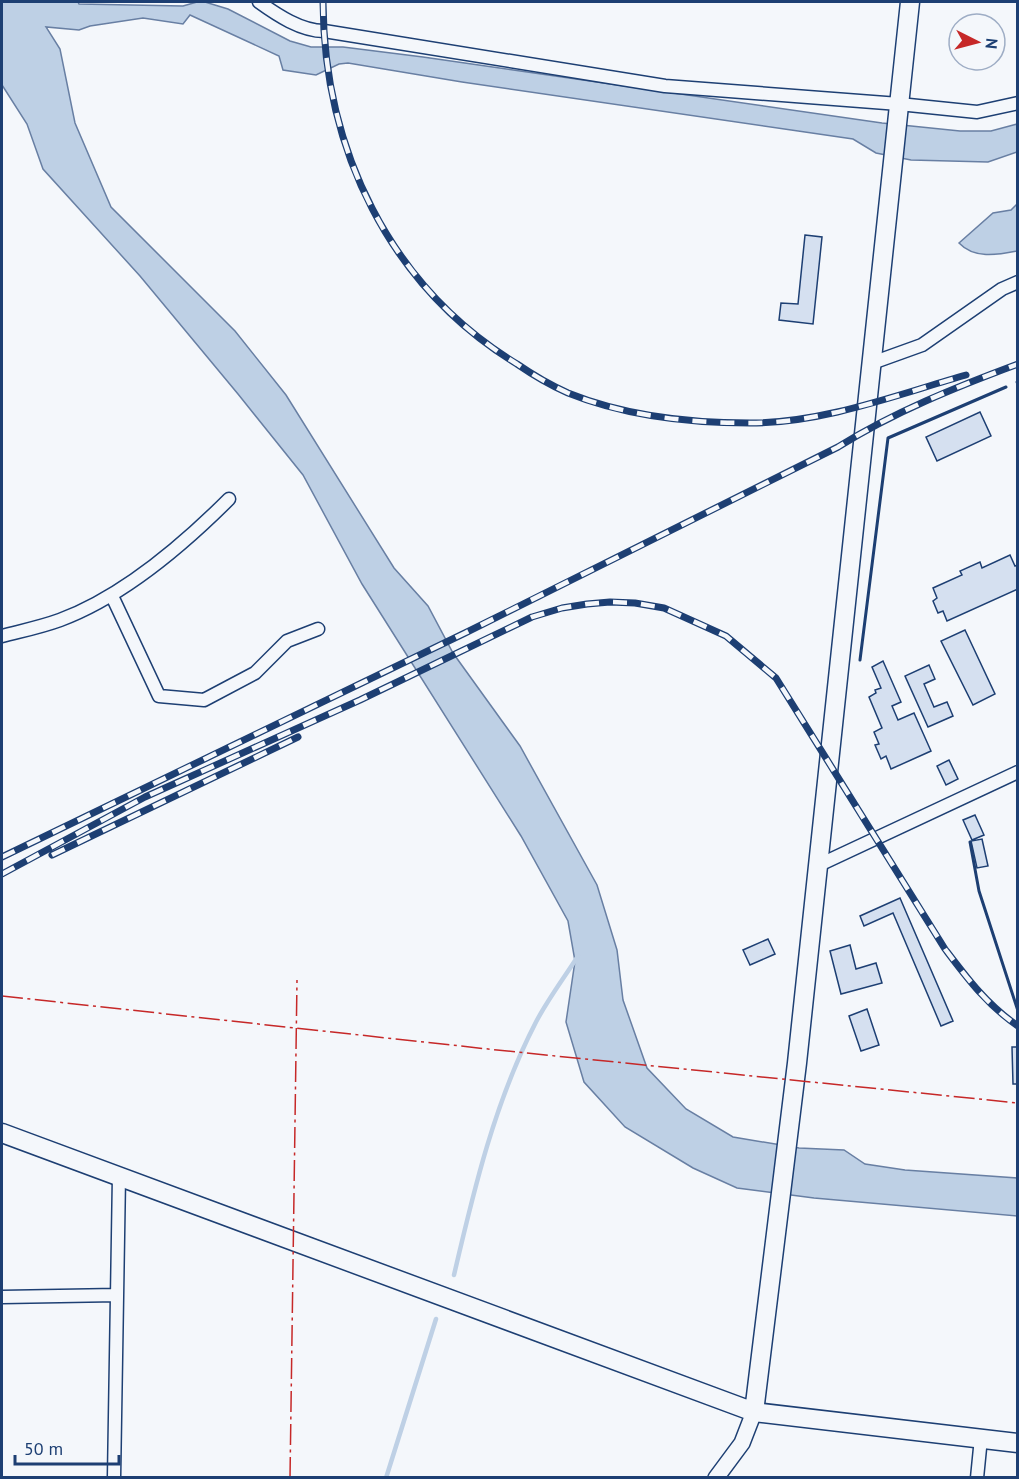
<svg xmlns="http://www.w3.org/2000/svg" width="1019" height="1479" viewBox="0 0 1019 1479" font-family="'PT Sans',sans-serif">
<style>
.water{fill:#bed0e5;stroke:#687fa3;stroke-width:1.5}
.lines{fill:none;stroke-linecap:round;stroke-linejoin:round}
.stream{stroke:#bed0e5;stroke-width:4.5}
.building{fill:#d5e0f0;stroke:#1d3f73;stroke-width:1.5}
.minor-casing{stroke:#1d3f73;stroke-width:15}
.tertiary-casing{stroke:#1d3f73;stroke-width:18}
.secondary-casing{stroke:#1d3f73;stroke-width:21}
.minor{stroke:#f4f7fb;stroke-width:12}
.tertiary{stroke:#f4f7fb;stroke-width:15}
.secondary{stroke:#f4f7fb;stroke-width:18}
.rail-casing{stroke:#1d3f73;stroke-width:7}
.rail{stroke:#f4f7fb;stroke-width:4.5;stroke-dasharray:14;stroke-linecap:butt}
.wall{stroke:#1d3f73;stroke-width:3}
.power{stroke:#c62828;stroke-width:1.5;stroke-dasharray:21 4.5 3 4.5;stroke-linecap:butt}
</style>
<rect width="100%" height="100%" fill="#f4f7fb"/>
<path class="water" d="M2,2h76l1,2 104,2 14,-4h8l23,7 62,32 21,6h32l80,10 459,66 78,8h31l26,-7v28l-29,10 -77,-2 -35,-7 -23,-14 -391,-57 -114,-19 -9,1 -23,11 -33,-5 -4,-14 -89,-41 -7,9 -40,-6 -53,8 -11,4 -33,-3 14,22 15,74 36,84 124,124 51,64 108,173 34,38 25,47 67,93 77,139 20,65 6,50 24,68 39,41 47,28 66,11 45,2 21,14 40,6 112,8v38l-203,-18 -77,-10 -44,-20 -68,-41 -41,-45 -18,-60 9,-61 -7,-40 -47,-85 -159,-252 -59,-109 -65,-81 -98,-118 -97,-107 -16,-45 -25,-39z
M1017,204v47c-20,4 -43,8 -58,-8l34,-30 18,-3z"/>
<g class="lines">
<path class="stream" d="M454,1275c20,-86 41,-174 82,-253 12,-23 28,-44 42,-66
M386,1478l50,-159"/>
</g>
<path class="building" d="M805,235l17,2 -9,87 -34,-4 2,-17 17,1z
M980,412l11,24 -54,25 -11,-24z
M1010,555l5,11 3,-1v24l-71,32 -4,-10 -5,2 -5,-12 4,-3 -4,-10 29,-13 -2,-4 20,-9 2,6z
M965,630l30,64 -22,11 -32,-64z
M883,661l18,41 -9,4 6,14 16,-7 17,38 -40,18 -5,-13 -5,3 -6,-14 4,-1 -5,-12 8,-4 -13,-31 7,-4 -1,-3 6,-2 -9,-21z
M929,665l6,14 -11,5 10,23 13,-5 6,14 -25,11 -23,-51z
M949,760l9,19 -12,6 -9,-19z
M975,815l9,20 -12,5 -9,-20z
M982,839l6,27 -11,2 -6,-27z
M900,898l53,123 -12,5 -48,-113 -29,13 -4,-10z
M768,939l7,15 -25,11 -7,-15z
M850,945l6,24 20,-6 6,20 -41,11 -11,-43z
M867,1009l12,36 -18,6 -12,-35z
M1012,1047h6v37h-5z"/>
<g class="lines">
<g class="minor-casing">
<path id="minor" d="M259,2c18,13 42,29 65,29l341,55 234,18 78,8 41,-9
M872,363l50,-18 80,-56 16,-7
M112,596l47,100 45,4 51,-27 32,-32 31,-12
M2,636c19,-5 39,-9 58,-16 62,-23 122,-74 169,-121
M819,865l199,-93
M2,1297l115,-2
M114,1478l5,-302
M977,1478l4,-40"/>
</g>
<g class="tertiary-casing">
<path id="tertiary" d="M716,1478l26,-35 12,-31"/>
</g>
<g class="secondary-casing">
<path id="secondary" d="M2,1133l752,279 264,31
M754,1412l43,-349 113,-1061"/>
</g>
<use href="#minor" class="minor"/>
<use href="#tertiary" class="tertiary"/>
<use href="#secondary" class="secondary"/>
<g class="rail-casing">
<path id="rail" d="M323,2c1,147 66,284 194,362 16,11 33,21 51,29 57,23 121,30 182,30 74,0 146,-28 216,-48
M52,855l246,-118
M2,857l463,-224 373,-186c56,-35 118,-60 180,-83
M2,874l143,-77 215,-97 172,-83 30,-9 25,-4 23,-2 25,1 29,5 62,28 50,42 169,271c22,29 42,56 73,77"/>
</g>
<use href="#rail" class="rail"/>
<path class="wall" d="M1017,382h1
M860,660l28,-222 118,-51
M970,842l9,49 39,120"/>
<path class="power" d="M2,996l495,54 521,53
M290,1478l7,-498"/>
</g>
<rect width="1019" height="1479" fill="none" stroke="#1d3f73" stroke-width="6"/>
<g transform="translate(977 42) rotate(96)"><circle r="28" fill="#f4f7fb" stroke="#9eadc5" stroke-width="1.5"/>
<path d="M0-4.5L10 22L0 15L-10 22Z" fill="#c62828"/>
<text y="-9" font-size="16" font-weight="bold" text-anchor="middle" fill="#1d3f73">N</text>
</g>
<path d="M15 1455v9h104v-9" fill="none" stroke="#1d3f73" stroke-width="3"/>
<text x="24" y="1455" font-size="18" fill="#1d3f73" stroke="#f4f7fb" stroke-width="4.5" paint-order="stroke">50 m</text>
</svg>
